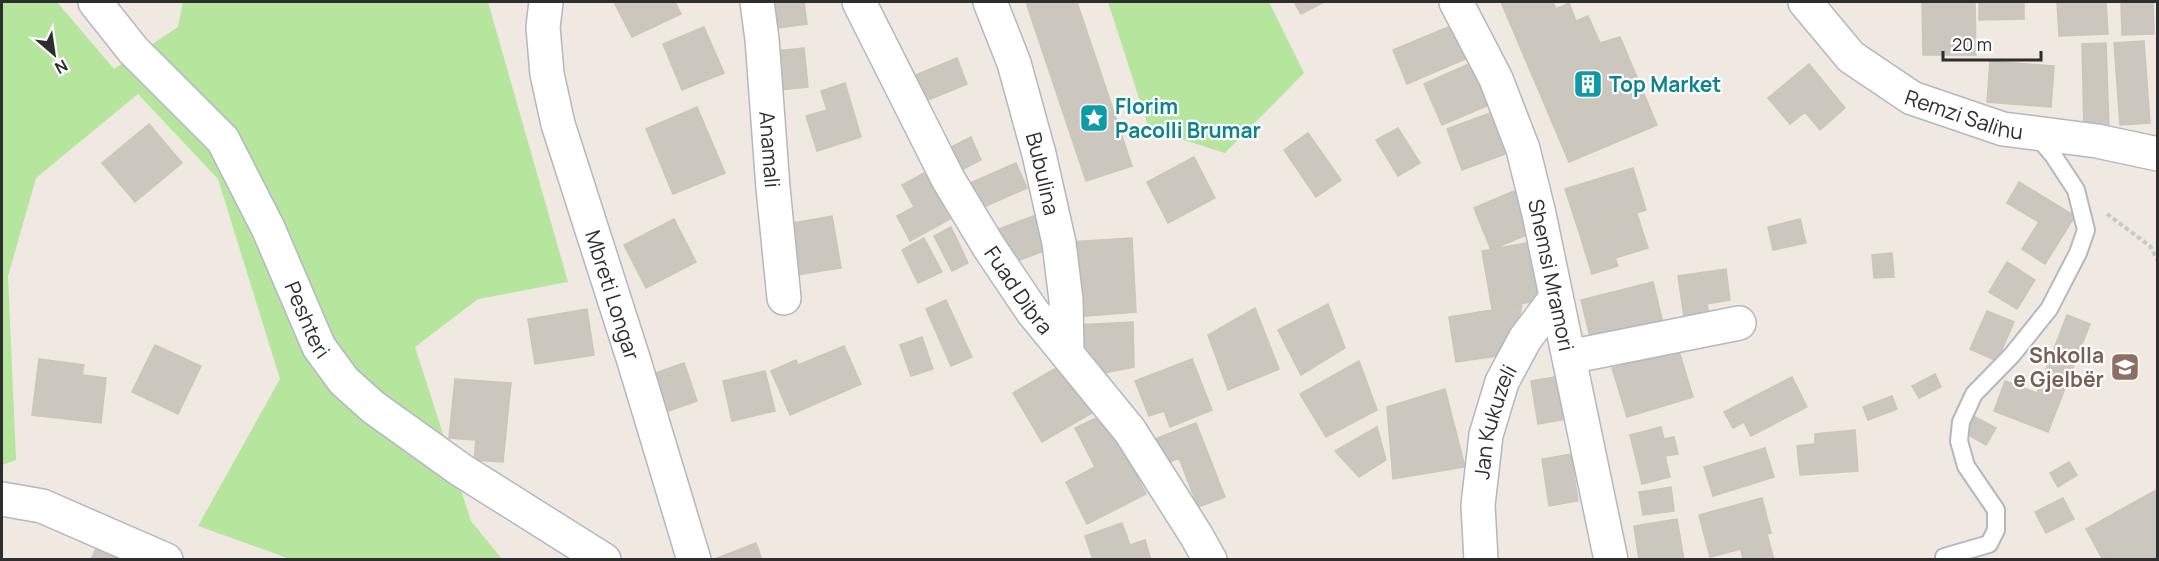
<svg xmlns="http://www.w3.org/2000/svg" width="2159" height="561" viewBox="0 0 2159 561" font-family="Manrope,sans-serif">
<style>
.green{fill:#b6e59e}
.building{fill:#cbc7bf;stroke:#cbc5ba;stroke-width:1.5}
.lines{fill:none;stroke-linecap:round;stroke-linejoin:round}
.service-casing{stroke:#b4b7c1;stroke-width:20}
.minor-casing{stroke:#b4b7c1;stroke-width:36}
.tertiary-casing{stroke:#b4b7c1;stroke-width:36}
.path{stroke:#c9c9c9;stroke-width:4;stroke-dasharray:4.5 3;stroke-linecap:butt}
.service{stroke:#fff;stroke-width:16}
.minor{stroke:#fff;stroke-width:33}
.tertiary{stroke:#fff;stroke-width:33}
.labels{text-anchor:middle;dominant-baseline:central;stroke-width:4.5;stroke-linejoin:round;paint-order:stroke}
.culture-label{font-size:21px;font-weight:bold;fill:#0d838f;stroke:#fff;text-anchor:start}
.street-label{font-size:21px;fill:#2e2e2e;stroke:#fff}
.education-label{font-size:21px;font-weight:bold;fill:#785e54;stroke:#fff;text-anchor:end}
</style>
<rect width="100%" height="100%" fill="#efe9e1"/>
<path class="green" d="M2,2h55l57,67 64,-42 5,-25h305l80,280 -90,17 -63,48 56,174 31,38h-212l-92,-33 82,-147 -62,-200 -80,-85 -102,84 -28,98 8,184 -14,5z
M1108,2h161l35,71 -79,80 -76,-24z"/>
<path class="building" d="M614,2h61l6,12 -49,23z
M759,2h45l3,22 -44,6z
M1026,2h51l55,164 -46,15z
M1294,2h30l-23,12z
M1501,2h52l3,7 13,-6 7,18 12,-5 12,27 20,-6 37,88 -88,37z
M1922,2h53l1,53h-53z
M1979,2h45v17l-45,1z
M2057,2h49l2,32 -49,2z
M2121,2h32l1,32 -32,1z
M1458,23l14,33 -65,28 -14,-34z
M704,27l20,46 -42,17 -19,-46z
M2144,41l6,82 -30,2 -6,-82z
M2106,43l3,85 -25,1 -2,-85z
M804,48l4,39 -30,3 -3,-39z
M957,58l10,26 -46,19 -10,-26z
M1990,61l64,5 -3,41 -64,-5z
M1473,62l18,42 -49,21 -18,-41z
M1809,64l36,44 -25,22 -15,-18 -15,12 -22,-26z
M845,83l16,54 -44,14 -11,-35 21,-6 -6,-19z
M697,107l28,66 -52,21 -27,-65z
M1490,113l15,41 -43,16 -15,-41z
M149,124l33,39 -47,39 -33,-39z
M1398,128l22,35 -22,13 -22,-36z
M1308,133l33,47 -25,17 -32,-47z
M971,137l10,23 -23,12 -11,-23z
M1194,157l21,41 -47,25 -21,-41z
M1016,163l11,25 -50,22 -11,-25z
M1633,168l13,42 -67,22 -14,-43z
M924,173l26,46 -40,22 -13,-25 17,-9 -12,-22z
M2019,182l56,34 -30,48 -23,-15 17,-27 -32,-19z
M1514,191l17,42 -40,17 -17,-42z
M1637,214l11,34 -33,10 3,8 -26,8 -13,-42z
M1036,215l13,34 -37,14 -13,-34z
M832,216l9,52 -51,8 -9,-51z
M674,219l22,43 -50,26 -22,-43z
M1800,219l6,24 -33,7 -5,-23z
M951,227l17,36 -16,8 -18,-35z
M924,238l18,34 -24,11 -16,-33z
M1132,238l4,74 -62,5 -4,-75z
M1532,242l10,58 -50,9 -10,-58z
M1892,253l2,24 -20,1 -2,-23z
M2007,262l28,18 -18,29 -28,-17z
M1726,269l4,31 -23,4 3,17 -25,3 -7,-48z
M1653,282l10,41 -72,18 -10,-41z
M946,300l26,57 -21,9 -25,-57z
M1328,304l17,44 -44,27 -23,-45z
M1522,305l-10,49 -56,8 -7,-45z
M1255,308l24,61 -51,21 -20,-55z
M587,309l7,46 -59,9 -7,-45z
M1987,311l27,11 -17,39 -27,-12z
M2067,315l23,9 -42,108 -54,-21 11,-30 32,12z
M1133,322l1,45 -34,7 -25,-18 -2,-31z
M922,337l11,32 -22,7 -11,-31z
M155,345l46,21 -23,48 -46,-22z
M844,346l17,38 -71,31 -19,-44 25,-11 2,5z
M1678,348l15,49 -66,20 -15,-49z
M39,359l45,6 -2,10 24,3 -5,45 -69,-8z
M1192,359l20,51 -42,17 -6,-16 -15,5 -14,-35z
M1068,361l29,49 -55,32 -29,-49z
M1359,361l18,49 -51,27 -26,-43z
M684,363l13,38 -40,14 -13,-38z
M765,371l10,40 -43,10 -9,-40z
M1935,374l6,13 -22,11 -7,-12z
M1560,376l8,43 -30,5 -7,-43z
M1792,377l15,30 -56,29 -7,-14 -11,6 -9,-16z
M455,379l56,4 -8,79 -29,-2 2,-20 -27,-2z
M1445,389l20,78 -72,12 -6,-72z
M1892,396l5,13 -29,11 -5,-13z
M1106,413l40,81 -59,30 -21,-42 29,-15 -20,-39z
M1975,417l21,11 -10,17 -21,-12z
M1196,423l29,74 -27,10 -19,-49 -19,8 -10,-25z
M1377,427l9,33 -27,17 -24,-26z
M1661,427l3,12 10,-2 4,17 -13,2 5,21 -28,7 -12,-49z
M1855,430l3,41 -58,4 -3,-29 18,-2v-10z
M1765,448l9,29 -61,19 -9,-29z
M1571,454l7,47 -29,5 -7,-47z
M2069,462l8,13 -19,12 -8,-14z
M1671,487l3,24 -31,4 -4,-23z
M2158,489v71h-46l-2,-4 -7,4 -17,-31z
M1762,498l9,35 -4,1 7,26h-31l-2,-11 -31,8 -11,-42z
M2063,498l11,21 -28,14 -11,-21z
M1677,519l7,41h-45l-5,-34z
M1122,523l8,22 15,-5 6,20h-58l-8,-24z
M756,543l6,17h-50z
M97,546l25,11 -2,3h-29z"/>
<g class="lines">
<g class="service-casing">
<path id="service" d="M1944,557l45,-13 7,-14v-20l-30,-44 -7,-25 2,-19 13,-28 38,-39 37,-46 29,-56 8,-23 -10,-40 -23,-35 -17,-20"/>
</g>
<g class="minor-casing">
<g id="minor">
<path id="s1" d="M95,2l38,48 90,90 45,88 51,119 25,34 29,26 88,63 143,90"/>
<path id="s2" d="M546,2l-3,25 4,47 11,50 76,237 60,199"/>
<path id="s3" d="M757,2l5,37 11,149 11,110"/>
<path id="s4" d="M859,2l89,177 41,68 43,64 98,120 66,104 14,25"/>
<path id="s5" d="M990,2l24,61 25,91 20,89 7,57 1,52"/>
<path id="s6" d="M1805,2l46,55 61,41 91,31 94,12 61,13"/>
<path d="M1569,357l170,-34"/>
<path d="M2,499l40,7 124,54"/>
<path id="s7" d="M1481,560l-3,-55 8,-70 16,-53 23,-43 30,-40"/>
</g>
</g>
<g class="tertiary-casing">
<g id="tertiary">
<path id="s8" d="M1456,2l40,77 27,70 16,65 72,346"/>
</g>
</g>
<path class="path" d="M2107,214l43,32 8,15"/>
<use href="#service" class="service"/>
<use href="#minor" class="minor"/>
<use href="#tertiary" class="tertiary"/>
</g>
<defs>
<g id="building-square" transform="scale(1.5)"><rect x="-9" y="-9" width="18" height="18" rx="4" fill="#0f9aa8" stroke="#fff"/><path d="M-4-6H4V6H1V3H-1V6H-4ZM-2.5-4.3h1.7v1.8h-1.7ZM.8-4.3h1.7v1.8H.8ZM-2.5-1h1.7V.8h-1.7ZM.8-1h1.7V.8H.8Z" fill="#fff"/></g>
<g id="sight-square" transform="scale(1.5)"><rect x="-9" y="-9" width="18" height="18" rx="4" fill="#0f9aa8" stroke="#fff"/><path d="M0-6L1.8-2.2L6-1.7L2.9 1.2L3.7 5.4L0 3.3L-3.7 5.4L-2.9 1.2L-6-1.7L-1.8-2.2Z" fill="#fff"/></g>
<g id="school-square" transform="scale(1.5)"><rect x="-9" y="-9" width="18" height="18" rx="4" fill="#8d6e63" stroke="#fff"/><path d="M0-5L7-2L0 1L-7-2ZM-4 1L0 2.5L4 1V4Q0 6-4 4Z" fill="#fff"/></g>
</defs>
<g fill-rule="evenodd">
<use href="#building-square" x="1588" y="84"/>
<use href="#sight-square" x="1094" y="118"/>
<use href="#school-square" x="2125" y="367"/>
</g>
<g class="labels">
<g class="culture-label">
<text x="1609" y="84">Top Market</text>
<text x="1115" y="106">Florim<tspan x="1115" dy="24">Pacolli Brumar</tspan></text>
</g>
<g class="street-label">
<text stroke="none"><textPath href="#s6" startOffset="200">Remzi Salihu</textPath></text>
<text stroke="none"><textPath href="#s3" startOffset="148">Anamali</textPath></text>
<text stroke="none"><textPath href="#s5" startOffset="180">Bubulina</textPath></text>
<text stroke="none"><textPath href="#s8" startOffset="291">Shemsi Mramori</textPath></text>
<text stroke="none"><textPath href="#s4" startOffset="330">Fuad Dibra</textPath></text>
<text stroke="none"><textPath href="#s2" startOffset="303">Mbreti Longar</textPath></text>
<text stroke="none"><textPath href="#s1" startOffset="387">Peshteri</textPath></text>
<text stroke="none"><textPath href="#s7" startOffset="140">Jan Kukuzeli</textPath></text>
</g>
<g class="education-label">
<text x="2104" y="355">Shkolla<tspan x="2104" dy="24">e Gjelbër</tspan></text>
</g>
</g>
<rect width="2159" height="561" fill="none" stroke="#2e2e2e" stroke-width="6"/>
<g transform="translate(54 54) rotate(151)" stroke="#ffffff" stroke-width="4.5" paint-order="stroke">
<path d="M0-4.5L10 22L0 15L-10 22Z" fill="#2e2e2e"/>
<text y="-9" font-size="16" font-weight="bold" text-anchor="middle" fill="#2e2e2e">N</text>
</g>
<path d="M1943 51v9h98v-9" fill="none" stroke="#2e2e2e" stroke-width="3"/>
<text x="1952" y="51" font-size="18" fill="#2e2e2e" stroke="#ffffff" stroke-width="4.5" paint-order="stroke">20 m</text>
</svg>
